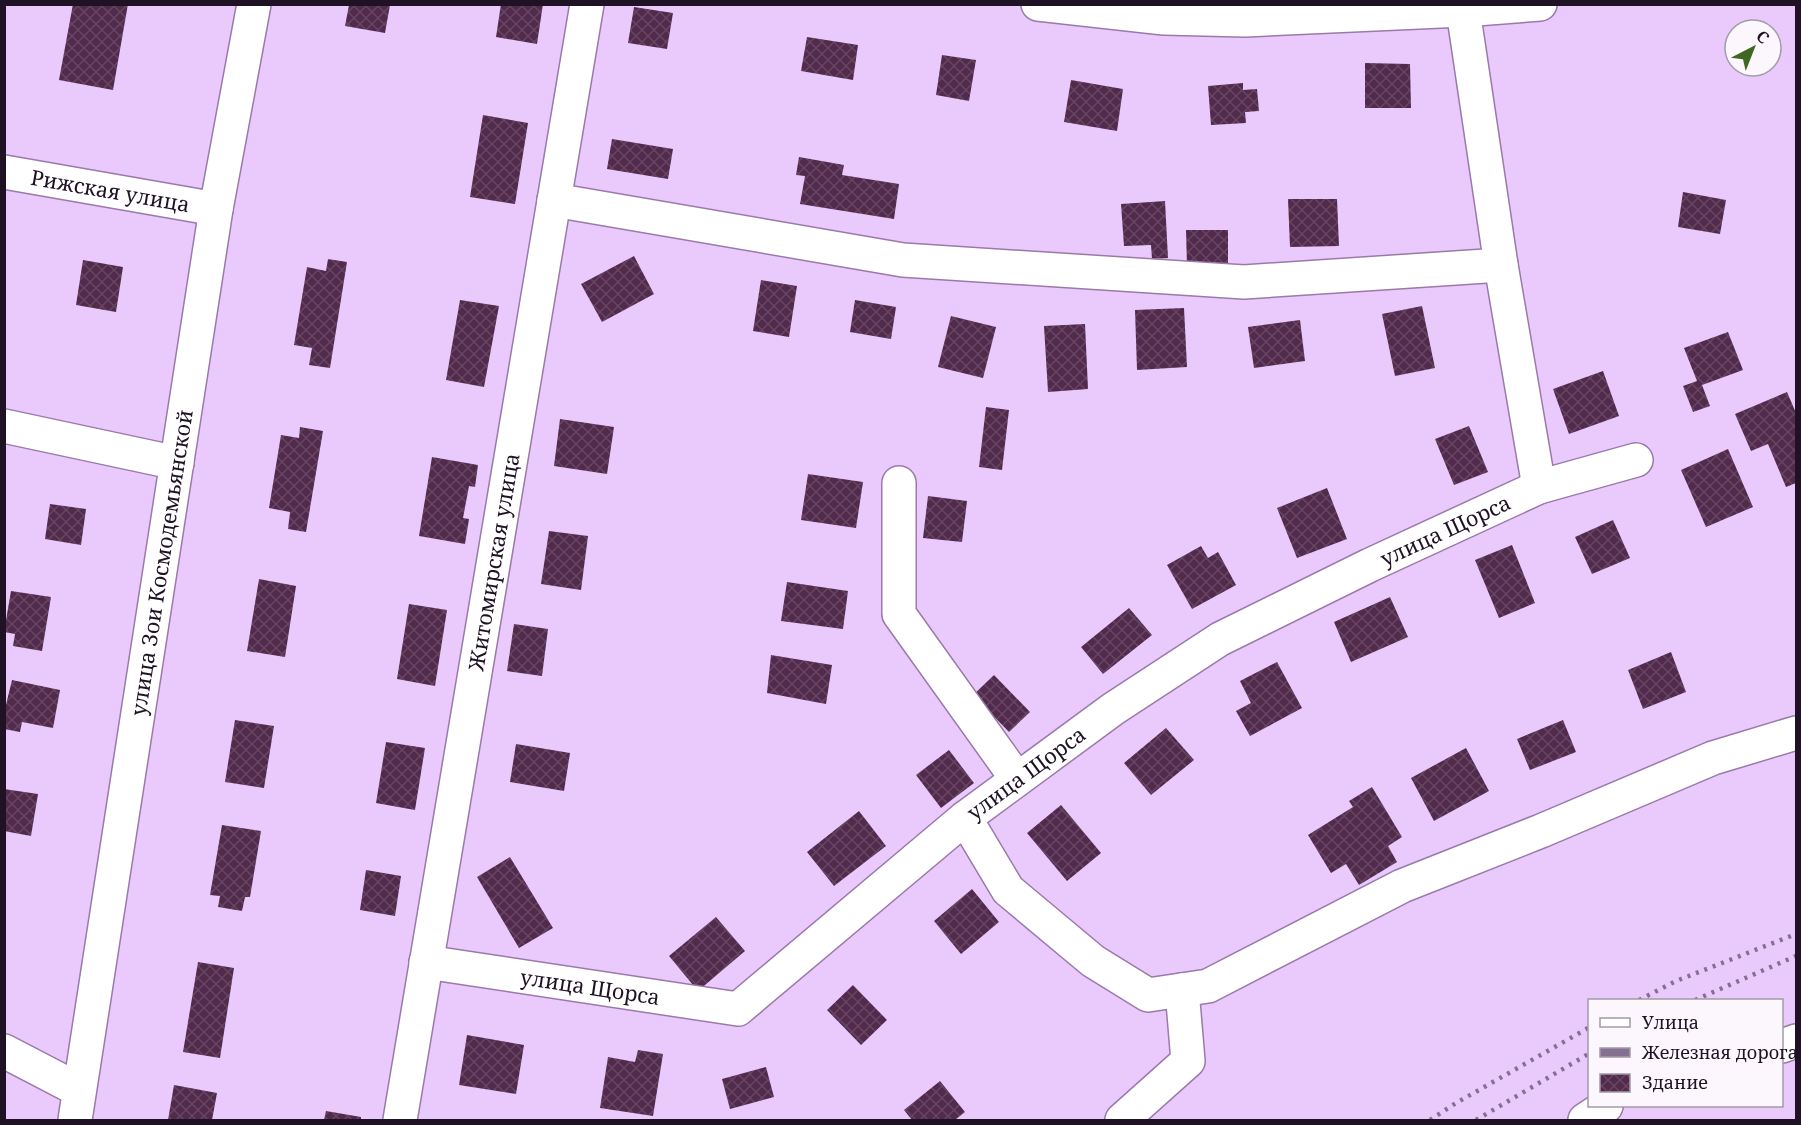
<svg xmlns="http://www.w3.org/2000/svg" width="1801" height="1125" viewBox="0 0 1801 1125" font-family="'Noto Serif',serif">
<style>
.building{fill:url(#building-cross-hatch)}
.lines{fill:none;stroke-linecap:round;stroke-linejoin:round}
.minor-casing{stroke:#997aa9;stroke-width:36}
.major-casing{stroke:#997aa9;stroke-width:36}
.minor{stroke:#fff;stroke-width:33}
.major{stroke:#fff;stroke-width:33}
.rail{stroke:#867092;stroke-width:4.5;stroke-dasharray:3 6;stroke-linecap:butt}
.labels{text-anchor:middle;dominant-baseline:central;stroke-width:6;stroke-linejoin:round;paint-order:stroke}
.street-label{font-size:21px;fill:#1e1224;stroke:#fbf7fc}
</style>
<defs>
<pattern id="building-cross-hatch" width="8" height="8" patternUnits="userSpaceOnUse" patternTransform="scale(1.5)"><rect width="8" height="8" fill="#522a4c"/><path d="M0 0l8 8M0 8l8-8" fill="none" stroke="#674663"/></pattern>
</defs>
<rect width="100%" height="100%" fill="#eacafc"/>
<path class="building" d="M73,4h55l-15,86 -54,-10z
M501,4h42l-6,40 -41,-7z
M349,5h41l-5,28 -40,-7z
M634,7l39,6 -6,36 -39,-6z
M807,37l51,8 -5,35 -52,-9z
M942,55l34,5 -7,41 -33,-6z
M1365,63l45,1 1,44h-46z
M1071,80l52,9 -6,42 -53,-9z
M1243,83v7l14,-1 2,22 -14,1 1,11 -35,2 -3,-39z
M483,115l45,8 -13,81 -45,-7z
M612,139l61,10 -5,30 -61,-10z
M799,157l45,8 -2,10 57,9 -5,35 -94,-15 5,-28 -9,-1z
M1683,192l43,8 -6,34 -42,-7z
M1288,199h49l2,47 -49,1z
M1165,201l3,57 -16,1 -1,-14 -27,1 -3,-42z
M1186,230h42v37l-41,-1z
M634,256l20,38 -52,28 -21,-38z
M328,259l19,3 -17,106 -21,-3 3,-17 -18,-3 13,-78 19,4z
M83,260l40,7 -7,45 -40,-7z
M761,280l36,6 -8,51 -36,-6z
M460,300l39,6 -15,81 -38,-7z
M855,300l41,7 -5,32 -41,-7z
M1422,306l13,62 -40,8 -13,-62z
M1184,308l3,59 -50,3 -2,-60z
M951,316l45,11 -13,51 -45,-11z
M1300,320l5,41 -51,7 -6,-41z
M1085,324l3,65 -40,3 -4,-66z
M1728,332l15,38 -41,15 8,21 -17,6 -10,-26 14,-5 -13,-33z
M1603,371l16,45 -50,18 -16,-45z
M1787,392l9,21v70l-10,4 -18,-43 -17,7 -16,-37z
M986,407l23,3 -7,60 -23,-3z
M560,419l54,8 -7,47 -53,-8z
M1469,426l19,46 -34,13 -19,-46z
M300,427l23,4 -17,101 -18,-3 2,-17 -21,-4 12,-73 18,3z
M1728,449l25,58 -47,20 -25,-57z
M432,457l46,8 -3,22 -6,-1 -6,32 6,1 -4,25 -46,-8z
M808,474l55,8 -7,46 -55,-8z
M1327,488l20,51 -50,19 -20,-50z
M928,496l39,5 -5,41 -39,-4z
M50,504l36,5 -5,36 -36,-6z
M1613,520l17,38 -38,16 -17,-37z
M549,531l39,5 -7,54 -40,-6z
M1512,545l23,58 -36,15 -24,-58z
M1201,546l7,12 10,-6 18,33 -44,24 -25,-44z
M259,579l37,7 -11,71 -38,-6z
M787,582l61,9 -5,38 -62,-8z
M11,591l40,6 -9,54 -29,-5 2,-12 -11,-2z
M1390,597l18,40 -57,25 -17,-40z
M409,604l38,6 -12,76 -38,-7z
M1129,608l23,27 -49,39 -22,-27z
M514,624l34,5 -6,47 -35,-5z
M1671,652l15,40 -43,17 -15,-39z
M771,655l61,10 -6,39 -59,-11z
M1277,662l25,46 -52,28 -14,-25 15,-8 -11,-22z
M994,675l36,37 -21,20 -36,-37z
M12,680l48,10 -7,38 -31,-6 -2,10 -16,-3v-16z
M235,720l39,6 -10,62 -39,-6z
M1563,720l13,32 -46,18 -13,-31z
M1166,728l28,32 -43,35 -27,-32z
M386,742l39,6 -10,62 -39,-7z
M516,744l54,9 -6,38 -54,-9z
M1466,748l23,43 -55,30 -23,-43z
M949,750l25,33 -33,25 -25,-33z
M1372,787l30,50 -14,9 9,16 -38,23 -13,-21 -15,9 -23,-38 45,-28 -4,-6z
M4,789l34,5 -7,42 -27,-5z
M1061,805l40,48 -34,28 -40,-48z
M859,811l27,35 -52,40 -27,-34z
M222,825l39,6 -11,66h-5l-3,14 -24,-4 2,-11 -10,-1z
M510,857l43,71 -34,20 -42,-71z
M366,870l35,6 -6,40 -35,-6z
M972,889l27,33 -38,32 -27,-33z
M716,917l29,34 -47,40 -29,-35z
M198,962l36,6 -14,90 -37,-6z
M853,985l34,35 -26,25 -34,-35z
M467,1035l57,10 -8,49 -57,-9z
M638,1050l25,4 -10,62 -53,-8 8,-51 27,5z
M766,1067l8,30 -44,12 -8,-30z
M940,1081l25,31 -10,8h-43l-8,-10z
M174,1085l43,8 -5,27h-44z
M326,1111l35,6v3h-37z"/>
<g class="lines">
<g class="minor-casing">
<g id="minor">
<path d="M1463,10l38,255 38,222"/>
<path id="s1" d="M4,172l212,37"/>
<path d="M554,200l349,60 341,22 257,-17"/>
<path d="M4,426l173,37"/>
<path d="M899,483v131l118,165"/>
<path d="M965,818l43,72 85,71 55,34 60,-9 194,-100 139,-55 172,-73 83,-25"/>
<path id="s2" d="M426,962l312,47 227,-191 148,-109 107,-70 150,-74 169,-78 97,-27"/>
<path d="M1782,1046l14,-5"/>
<path d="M4,1051l75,39"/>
<path id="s3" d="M400,1120l187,-1116"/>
<path d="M1122,1120l66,-59 -6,-71"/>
<path d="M1585,1120l21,-14"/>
</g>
</g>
<g class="major-casing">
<g id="major">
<path d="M1038,4l126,14 81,2 218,-10 77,-6"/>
<path id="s4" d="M75,1120l141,-911 38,-205"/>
</g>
</g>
<use href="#minor" class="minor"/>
<use href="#major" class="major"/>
<path class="rail" d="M1639,1000l37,-19 120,-47
M1695,1000l101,-44
M1430,1120l26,-17 134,-76
M1476,1120l114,-67"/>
</g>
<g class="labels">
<g class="street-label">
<text stroke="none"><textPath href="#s1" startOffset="108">Рижская улица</textPath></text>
<text stroke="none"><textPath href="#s2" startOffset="1174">улица Щорса</textPath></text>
<text stroke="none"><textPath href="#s4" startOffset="564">улица Зои Космодемьянской</textPath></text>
<text stroke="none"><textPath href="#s3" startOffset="566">Житомирская улица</textPath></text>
<text stroke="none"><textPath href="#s2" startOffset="688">улица Щорса</textPath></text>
<text stroke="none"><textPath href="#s2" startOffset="166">улица Щорса</textPath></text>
</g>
</g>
<rect width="1801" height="1125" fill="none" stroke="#1e1224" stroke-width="12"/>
<rect x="1588" y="999" width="195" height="108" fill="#fbf7fc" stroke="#a39ba6" stroke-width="1.5"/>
<rect x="1600" y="1018" width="30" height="9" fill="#ffffff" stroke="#a39ba6" stroke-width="1.5"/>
<text x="1642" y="1029" font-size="18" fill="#1e1224">Улица</text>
<rect x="1600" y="1048" width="30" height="9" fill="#867092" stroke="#a39ba6" stroke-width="1.5"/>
<text x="1642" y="1059" font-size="18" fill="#1e1224">Железная дорога</text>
<rect x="1600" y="1074" width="30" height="18" fill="url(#building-cross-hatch)" stroke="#a39ba6" stroke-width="1.5"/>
<text x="1642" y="1089" font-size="18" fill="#1e1224">Здание</text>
<g transform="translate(1753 48) rotate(42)"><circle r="28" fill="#fbf7fc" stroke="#a39ba6" stroke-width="1.5"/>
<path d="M0-4.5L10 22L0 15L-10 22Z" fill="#406721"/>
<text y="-9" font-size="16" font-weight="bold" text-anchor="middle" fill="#1e1224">С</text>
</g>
</svg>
